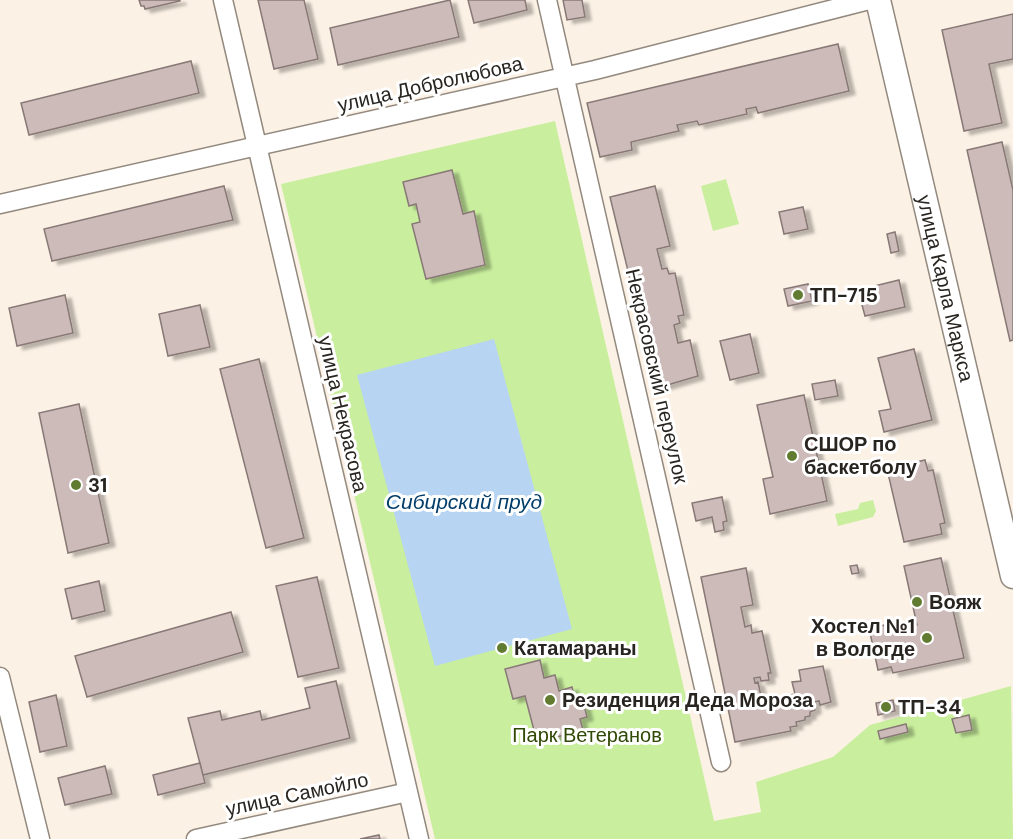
<svg xmlns="http://www.w3.org/2000/svg" width="1013" height="839" viewBox="0 0 1013 839" font-family="'DM Sans',sans-serif">
<style>
.green{fill:#c9ef9e}
.water{fill:#b7d4f2}
.building{fill:#ccbbb9;stroke:#887977;stroke-width:1.5;filter:url(#shadow)}
.lines{fill:none;stroke-linecap:round;stroke-linejoin:round}
.street-casing{stroke:#93897e;stroke-width:21}
.secondary-casing{stroke:#93897e;stroke-width:27}
.street{stroke:#fff;stroke-width:18}
.secondary{stroke:#fff;stroke-width:24}
.poi-dot{fill:#617c30;stroke:#fff;stroke-width:2}
.labels{text-anchor:middle;dominant-baseline:central;stroke-width:6;stroke-linejoin:round;paint-order:stroke}
.street-label{font-size:20px;fill:#282420;stroke:#fff}
.poi-label{font-size:20px;font-weight:bold;fill:#282420;stroke:#fff;text-anchor:start}
.park-label{font-size:20px;fill:#304904;stroke:#fff}
.water-label{font-size:21px;font-style:italic;fill:#023d6a;stroke:#fff}
</style>
<defs>
<filter id="shadow"><feDropShadow dx="6" dy="3.5" stdDeviation="1.5" flood-color="#0004"/></filter>
</defs>
<rect width="100%" height="100%" fill="#fcf1e5"/>
<path class="green" d="M555,121l159,700 47,-9 -5,-30 77,-25 37,-32 141,-39 2,153h-578l-154,-655z
M726,179l13,45 -26,7 -12,-45z
M873,500l3,11 -3,6 -35,9 -3,-12 23,-5 2,-6z"/>
<path class="water" d="M494,339l78,290 -137,37 -78,-291z"/>
<path class="building" d="M139,0h41v1l-35,8 -1,-3h-3z
M258,0h46l14,59 -44,10z
M450,0l9,37 -121,28 -8,-37z
M468,0h57l2,10 -53,13z
M563,0h19l3,17 -18,3z
M1013,14v45l-24,5 13,59 -38,8 -22,-101z
M838,44l11,47 -91,22 -2,-6 -10,2 1,5 -48,11 -2,-4 -20,4 2,6 -48,11 1,8 -32,7 -13,-54z
M191,61l8,32 -170,42 -8,-32z
M1002,142l11,48v150l-3,1 -43,-191z
M452,170l11,44 11,-3 11,54 -59,14 -14,-55 8,-2 -4,-18 -7,2 -6,-24z
M224,186l9,34 -181,41 -8,-32z
M655,186l15,60 -13,3 5,20 5,-1 2,6 6,-1 9,42 -6,1 2,7 -6,2 4,18 12,-3 8,36 -34,10 -2,-5 -7,1 -45,-185z
M803,207l5,22 -24,5 -5,-22z
M895,232l4,19 -8,2 -4,-19z
M899,280l6,27 -40,9 -7,-26z
M808,284l4,17 -24,5 -4,-17z
M65,295l8,38 -56,13 -8,-38z
M200,305l10,42 -42,9 -9,-42z
M750,334l9,39 -29,7 -10,-39z
M914,349l18,71 -48,12 -5,-21 12,-2 -13,-51z
M259,359l45,179 -38,10 -46,-179z
M835,380l3,16 -23,4 -3,-16z
M804,395l23,106 -57,13 -7,-35 10,-2 -16,-72z
M79,404l30,139 -41,10 -29,-140z
M925,460l3,11 5,-1 12,53 -5,1 2,10 -38,8 -17,-73z
M722,497l5,24 -4,1 1,8 -9,2 -3,-15 -16,4 -4,-18z
M941,558l23,100 -71,15 -2,-6 -13,3 -9,-42 15,-3 2,7 31,-7 -13,-59z
M857,565l2,8 -7,1 -2,-8z
M746,568l7,37 -12,2 4,20 6,-2 1,8 10,-2 9,42h-3l1,7 -8,1 -1,-4 -6,1 1,5 3,-1 4,19 33,-7 -3,-12 9,-1 -2,-11 24,-4 8,36 -11,3 -1,-4 -5,1 1,8 -5,2v4l-5,1v3l-9,2 1,4 -7,1 1,4 -56,11 -34,-165z
M317,577l22,91 -41,9 -22,-91z
M99,581l6,30 -33,8 -7,-30z
M231,612l12,40 -156,45 -12,-41z
M540,660l4,18 11,-3 4,16 13,-4 4,16 7,-2 4,16 -7,2 3,11 -30,8 -2,-8 -16,4 -10,-38 -12,3 -8,-30z
M336,681l14,57 -147,37 -15,-57 32,-7 2,9 38,-9 2,9 48,-12 -5,-20z
M56,695l11,51 -27,6 -11,-50z
M893,700l2,11 -17,4 -2,-12z
M969,715l3,15 -16,3 -4,-14z
M906,724l2,8 -28,7 -2,-8z
M200,763l5,20 -47,12 -5,-20z
M105,766l7,28 -47,11 -7,-27z
M379,835l1,4h-20z"/>
<g class="lines">
<g class="street-casing">
<path id="street" d="M223,0l196,839
M547,0l174,762
M0,204l595,-134 274,-70
M0,677l40,162
M196,839l212,-47"/>
</g>
<g class="secondary-casing">
<g id="secondary">
<path id="s1" d="M878,0l135,576"/>
</g>
</g>
<use href="#street" class="street"/>
<use href="#secondary" class="secondary"/>
</g>
<g class="poi-dot">
<circle cx="798" cy="295" r="6"/>
<circle cx="792" cy="456" r="6"/>
<circle cx="76" cy="485" r="6"/>
<circle cx="917" cy="602" r="6"/>
<circle cx="927" cy="638" r="6"/>
<circle cx="502" cy="648" r="6"/>
<circle cx="550" cy="700" r="6"/>
<circle cx="886" cy="707" r="6"/>
</g>
<g class="labels">
<g class="street-label">
<text transform="translate(430 84) rotate(-13)">улица Добролюбова</text>
<text stroke="none"><textPath href="#s1" startOffset="296">улица Карла Маркса</textPath></text>
<text transform="translate(657 376) rotate(77)">Некрасовский переулок</text>
<text transform="translate(343 414) rotate(77)">улица Некрасова</text>
<text transform="translate(297 794) rotate(-12)">улица Самойло</text>
</g>
<g class="poi-label">
<text x="810" y="295">ТП-715</text>
<text x="804" y="444">СШОР по<tspan x="804" dy="23">баскетболу</tspan></text>
<text x="88" y="485">31</text>
<text x="929" y="602">Вояж</text>
<text x="915" y="626" text-anchor="end">Хостел №1<tspan x="915" dy="23">в Вологде</tspan></text>
<text x="514" y="648">Катамараны</text>
<text x="562" y="700">Резиденция Деда Мороза</text>
<text x="898" y="707">ТП-34</text>
</g>
<g class="park-label">
<text x="587" y="735">Парк Ветеранов</text>
</g>
<g class="water-label">
<text x="464" y="502">Сибирский пруд</text>
</g>
</g>
</svg>
